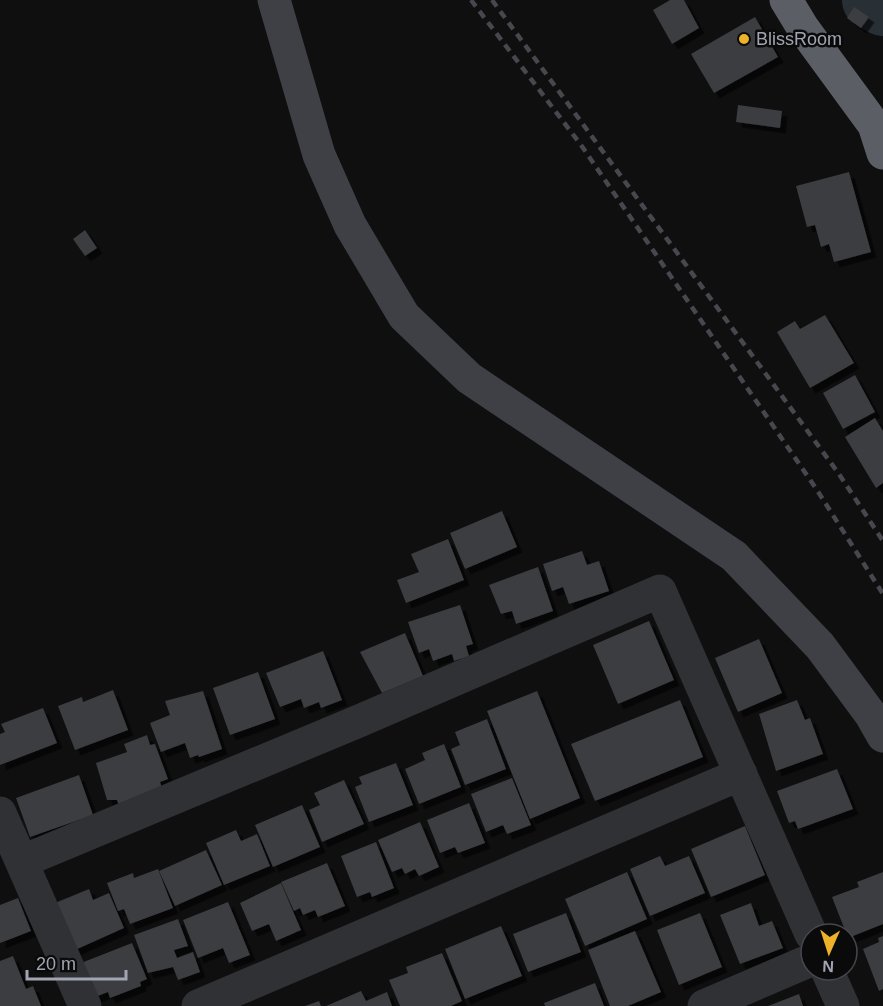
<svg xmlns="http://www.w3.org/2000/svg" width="883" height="1006" viewBox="0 0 883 1006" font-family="Arial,sans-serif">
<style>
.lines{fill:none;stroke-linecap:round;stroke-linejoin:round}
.river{stroke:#282f35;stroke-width:60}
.building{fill:#3b3c40;filter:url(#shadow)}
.street{stroke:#303135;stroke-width:33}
.secondary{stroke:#3e4045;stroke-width:33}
.highway{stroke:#5c5e66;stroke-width:33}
.rail{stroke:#47484e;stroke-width:4.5;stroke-dasharray:8 6;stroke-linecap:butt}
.poi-dot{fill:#edb12a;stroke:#0a0a0b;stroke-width:2}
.labels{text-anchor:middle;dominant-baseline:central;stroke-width:5;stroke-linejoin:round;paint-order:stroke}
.poi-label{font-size:18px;fill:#a0a5b1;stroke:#0a0a0b;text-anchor:start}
</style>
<defs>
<filter id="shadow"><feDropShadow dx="5.5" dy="5.5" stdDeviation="0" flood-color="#0009"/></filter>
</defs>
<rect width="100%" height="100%" fill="#0f0f10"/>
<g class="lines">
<path class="river" d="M872,0l11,6"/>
</g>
<path class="building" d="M670,0h14l15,28 -27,16 -19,-34z
M854,7l15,10 -8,11 -14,-10z
M755,17l23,40 -64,36 -23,-39z
M738,105l44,6 -2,17 -44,-6z
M849,172l22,80 -37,10 -5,-18 -8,3 -6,-22 -8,2 -11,-41z
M85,230l12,18 -12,8 -12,-17z
M825,315l29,48 -44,25 -33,-56 18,-11 5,8z
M855,375l20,37 -32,17 -20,-36z
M875,418l8,13v52l-7,5 -31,-51z
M502,511l15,36 -52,22 -15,-36z
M448,539l16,41 -58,23 -9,-23 22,-8 -8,-18z
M582,551l5,14 12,-4 10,30 -40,13 -6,-17 -11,4 -9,-27z
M538,567l15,44 -37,13 -4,-13 -11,3 -12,-29z
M460,605l13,39 -7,2 3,10 -15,5 -2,-7 -19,7 -4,-12 -10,4 -11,-31z
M649,621l25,59 -56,24 -25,-59z
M405,633l18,43 -41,17 -22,-41z
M759,639l23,54 -44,19 -23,-54z
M323,651l19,49 -21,8 -2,-6 -15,6 -3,-9 -21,8 -14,-34z
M258,672l17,47 -45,16 -17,-47z
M113,690l15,40 -53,20 -17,-44 24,-9 1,5z
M203,691l19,58 -23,8 -1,-2 -8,3 -5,-15 -24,9 -11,-29 20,-8 -5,-14z
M537,691l43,107 -50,21 -43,-108z
M680,700l23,57 -108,44 -24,-57z
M797,700l8,20 5,-2 13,36 -47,17 -17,-57z
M43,708l14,35 -57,22v-31l5,-2 -4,-8z
M487,719l19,50 -41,16 -14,-36 9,-4 -5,-13z
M147,735l3,10 5,-1 13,35 -8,3 3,10 -43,16 -3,-8h-10l-11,-37 31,-11 -3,-8z
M444,744l17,43 -42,17 -14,-35 20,-9 -3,-7z
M396,763l17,42 -44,17 -14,-35 7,-3 -3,-7z
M837,769l16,40 -55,20 -3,-8 -6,2 -12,-32z
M79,775l14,40 -63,22 -14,-39z
M512,778l19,47 -24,9 -4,-9 -17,7 -15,-38z
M344,780l20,44 -42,18 -13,-32 11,-5 -6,-12z
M469,803l16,40 -27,10 -3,-6 -15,6 -13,-33z
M302,805l18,42 -47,20 -18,-42z
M420,822l19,45 -20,9 -4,-7 -10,5 -3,-6 -10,4 -14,-32z
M745,826l20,49 -54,22 -20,-48z
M236,830l5,11 16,-7 13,32 -46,19 -18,-42z
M376,842l18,46 -22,9 -2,-5 -13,5 -16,-41z
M206,850l16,35 -47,21 -16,-35z
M660,856l5,10 24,-10 16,37 -55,23 -20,-47z
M327,863l18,43 -27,11 -3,-7 -12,5 -3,-7 -6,3 -13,-29z
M158,869l15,39 -43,16 -6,-15 -6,2 -11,-28 26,-10 1,5z
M627,872l20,47 -62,27 -20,-47z
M883,872v52l-35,14 -16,-41 27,-10 -2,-5z
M281,883l20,47 -25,11 -7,-17 -17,7 -12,-28z
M89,889l4,11 16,-7 15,35 -49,22 -20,-47z
M18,898l13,33 -31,12v-38z
M228,902l22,53 -21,8 -6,-15 -25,10 -15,-38z
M751,903l8,23 13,-5 11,27 -43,16 -20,-49z
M566,913l15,39 -53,20 -15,-38z
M700,913l22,54 -43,18 -22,-55z
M178,919l10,27 -14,4 3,8 16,-6 7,20 -22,8 -5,-13 -25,6 -14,-38z
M501,926l21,50 -57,23 -20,-50z
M635,931l26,61 -33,14h-18l-22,-56z
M883,936v53l-4,2 -16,-42 16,-7 -1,-4z
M132,943l15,36 -7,3 1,4 -31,12 -2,-6 -13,5 -14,-34z
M442,953l20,48 -11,5h-51l-11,-26 19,-7 -2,-6z
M13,956l13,33 7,-3 8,20h-41v-45z
M595,983l9,23h-59l-1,-3z
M361,991l5,10 21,-9 5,14h-66z
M799,994l4,12h-35z
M319,1001l2,5h-16z"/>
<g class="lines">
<path class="street" d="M0,813l85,193
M23,861l336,-140 301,-130 151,343
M827,970l16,36
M198,1006l543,-232
M704,1006l107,-46"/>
<path class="secondary" d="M274,0l45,155 31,70 54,91 65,62 265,178 86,90 51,69 12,21"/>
<path class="highway" d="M786,0l17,28 71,97 9,28"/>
<path class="rail" d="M471,0l110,145 236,345 66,104
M492,0l347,474 44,67"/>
</g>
<circle class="poi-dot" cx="744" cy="39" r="6"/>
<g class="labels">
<g class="poi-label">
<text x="756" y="39">BlissRoom</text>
</g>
</g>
<g transform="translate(829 952) rotate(183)"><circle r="28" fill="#0a0a0b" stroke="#46484d" stroke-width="1.5"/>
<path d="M0-4.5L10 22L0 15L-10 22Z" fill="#edb12a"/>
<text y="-9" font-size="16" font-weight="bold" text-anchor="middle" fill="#a0a5b1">N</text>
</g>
<path d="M27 970v9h99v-9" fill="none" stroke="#a0a5b1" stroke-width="3"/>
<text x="36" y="970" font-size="18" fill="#a0a5b1" stroke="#0a0a0b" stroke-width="4.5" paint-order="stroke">20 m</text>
</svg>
